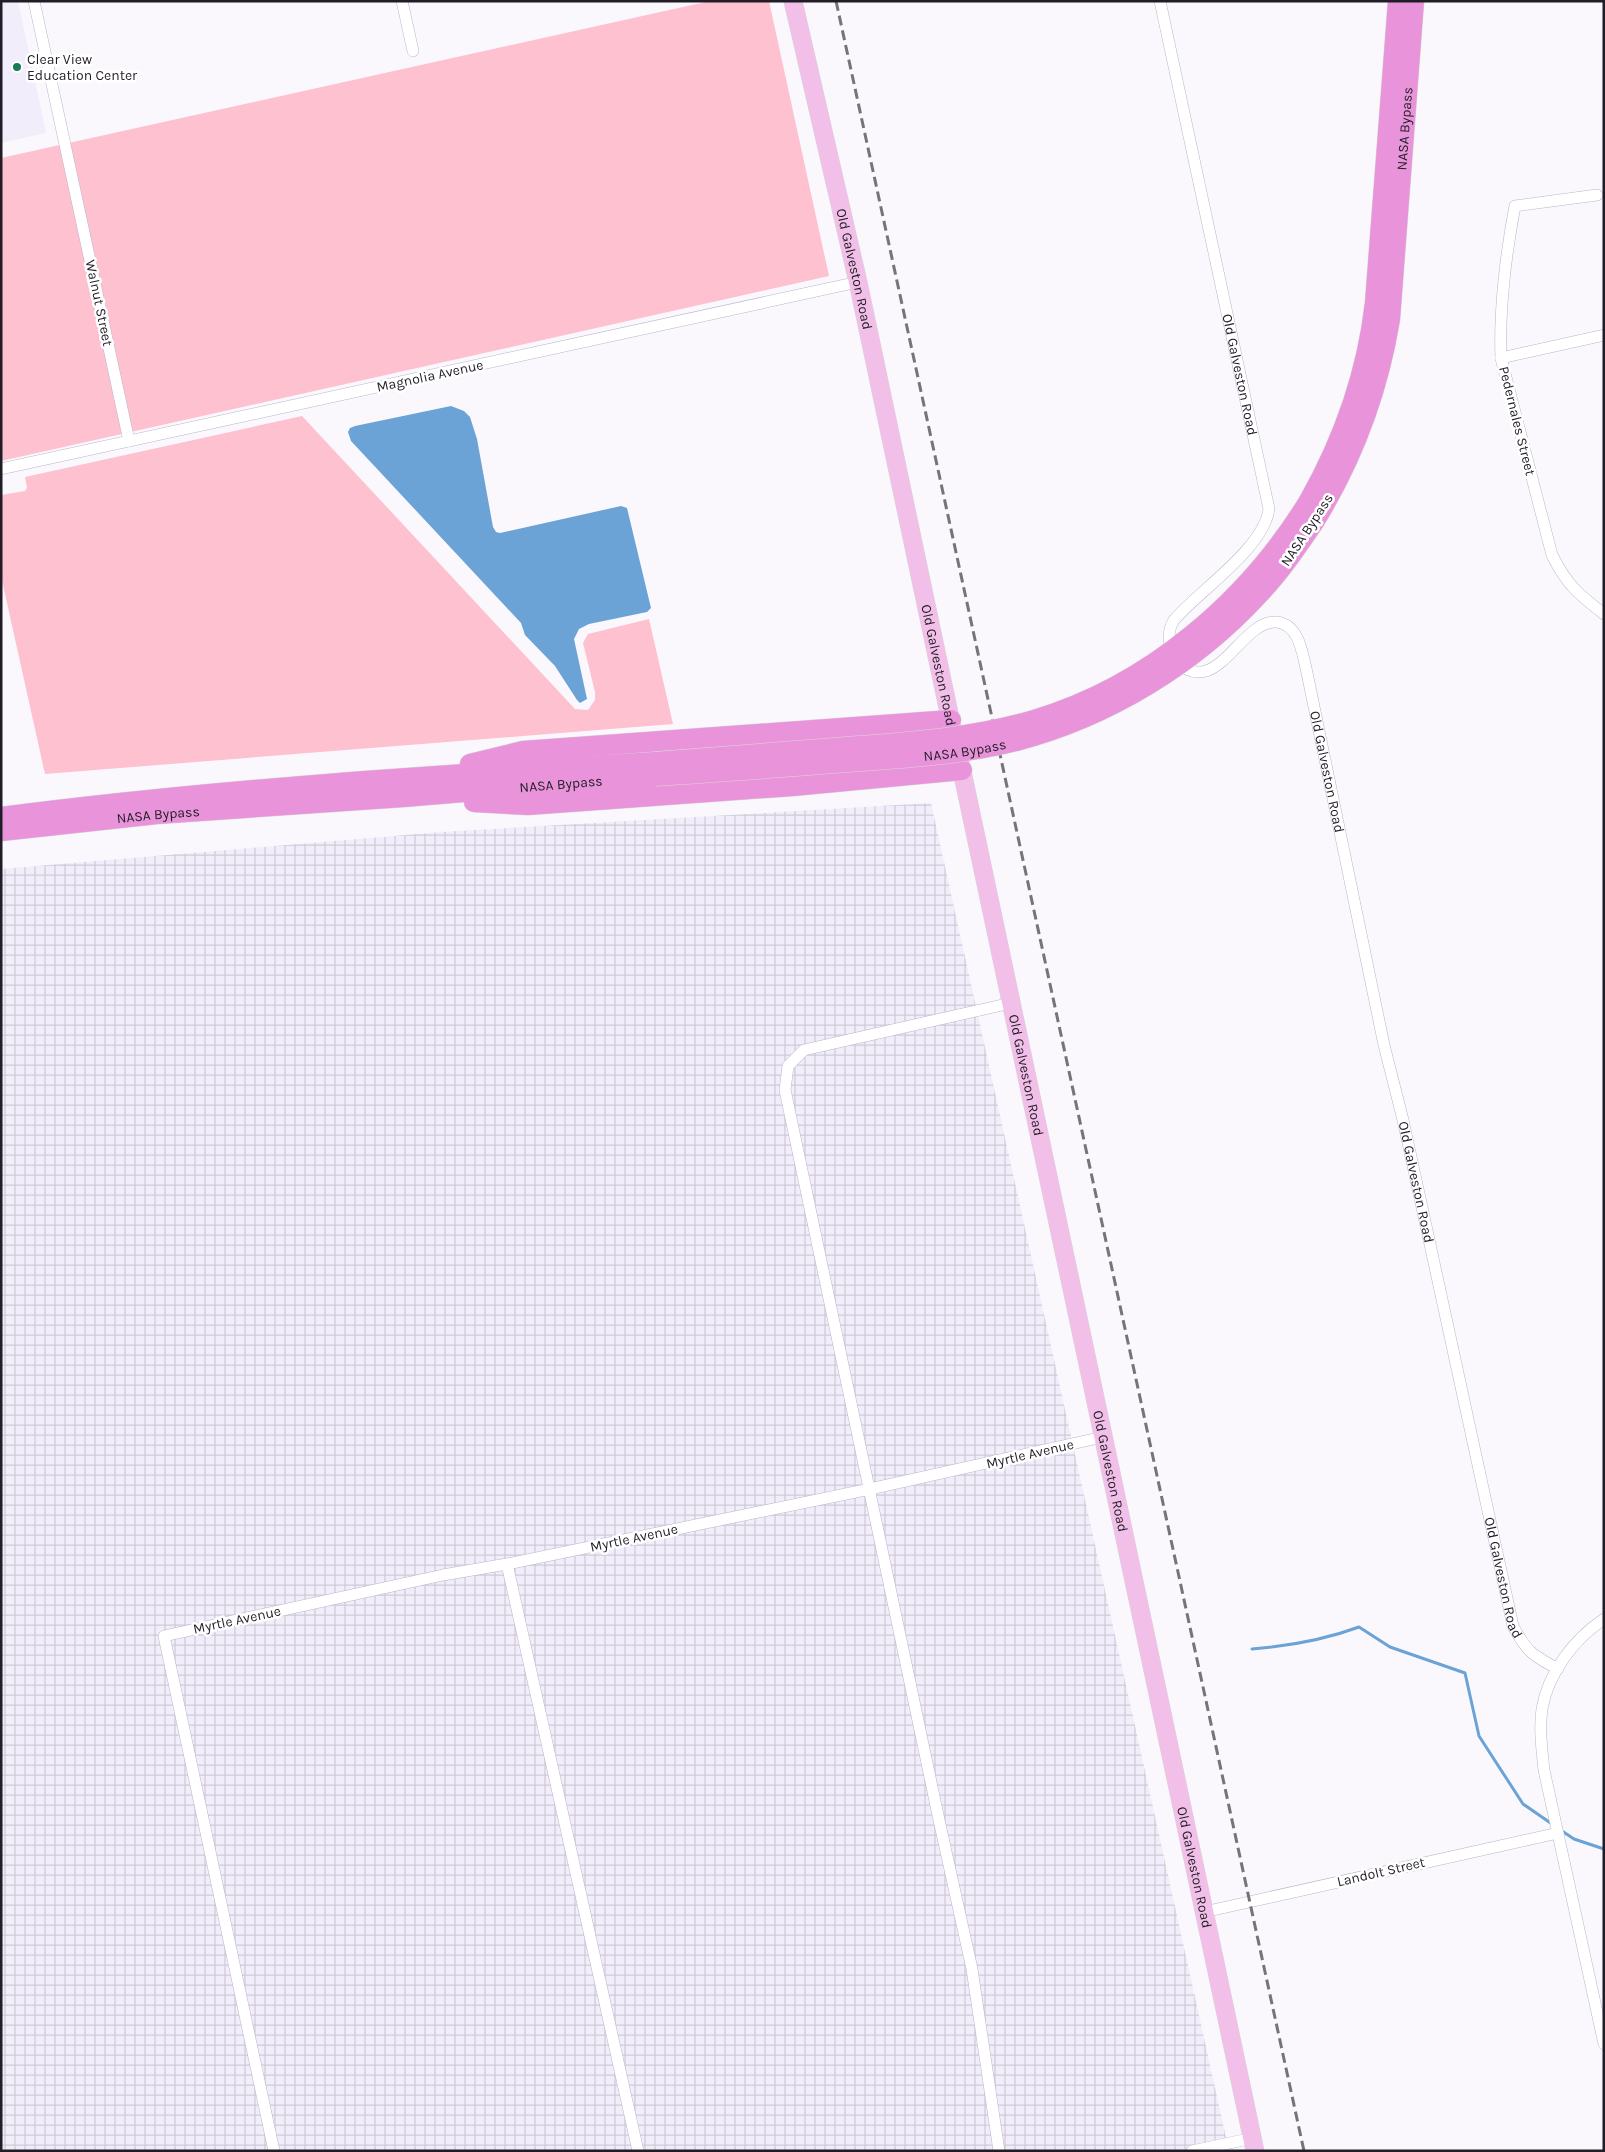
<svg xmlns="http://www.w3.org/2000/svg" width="1605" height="2152" viewBox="0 0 1605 2152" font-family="Karla,sans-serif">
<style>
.built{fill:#f2edfa}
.industrial{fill:url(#industrial-grid)}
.green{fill:#fdc1d0}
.water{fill:#6ba3d6}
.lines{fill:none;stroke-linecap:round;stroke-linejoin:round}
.stream{stroke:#6ba3d6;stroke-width:3}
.minor-casing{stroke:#beb3cc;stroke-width:12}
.primary-casing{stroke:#d7d6d8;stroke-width:19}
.motorway-casing{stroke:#d7d6d8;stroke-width:21}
.minor{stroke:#fff;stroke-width:11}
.primary{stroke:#f2bfe9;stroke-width:18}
.motorway{stroke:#e994da;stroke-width:20}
.rail{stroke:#76737b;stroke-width:3;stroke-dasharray:10 5;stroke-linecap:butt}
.motorway-bridge-casing{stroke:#d7d6d8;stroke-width:21;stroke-linecap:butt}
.motorway-bridge{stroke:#e994da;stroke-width:20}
.poi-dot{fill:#177b54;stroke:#fff;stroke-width:2}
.labels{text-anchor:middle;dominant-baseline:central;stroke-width:5;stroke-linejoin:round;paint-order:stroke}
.poi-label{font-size:14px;fill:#211d26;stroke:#fff;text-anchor:start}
.street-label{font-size:14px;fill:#211d26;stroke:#fff}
</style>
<defs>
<pattern id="industrial-grid" width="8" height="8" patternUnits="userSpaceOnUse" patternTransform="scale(1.25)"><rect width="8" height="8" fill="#f2edfa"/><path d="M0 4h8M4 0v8" fill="none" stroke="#cfcbd6"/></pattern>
</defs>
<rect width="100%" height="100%" fill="#faf8fd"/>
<path class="built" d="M1,1h17l28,132 -45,10z"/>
<path class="industrial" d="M931,803l298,1348h-1228v-1282l440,-37z"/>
<path class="green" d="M710,1h59l60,275 -828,185v-303z
M302,416l273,293 13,1 7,-10v-8l-12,-49 5,-9 61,-15 24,105 -628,50 -44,-198v-81l24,-4 2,-3 -2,-11z"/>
<path class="water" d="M451,406l13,5 6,6 7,22 16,88 3,5 4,1 121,-27 6,2 24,100 -4,4 -58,12 -10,5 -5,10 13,60 -7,4 -3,-3 -22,-34 -30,-31 -4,-12 -170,-182 -3,-9 2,-4 5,-2z"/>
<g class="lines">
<path class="stream" d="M1252,1649c37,-3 72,-9 107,-22l31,20 75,26 14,63 44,68 29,20
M1562,1831l12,8 30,10"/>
<g class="minor-casing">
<g id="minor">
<path d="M34,1l95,440"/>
<path d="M402,1l11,50"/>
<path id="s1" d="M1160,1l109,508c-5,39 -69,81 -95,111 -14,21 4,59 32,51 25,-8 44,-51 71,-49 22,3 25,30 29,46l78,377 19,75 110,506c14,26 19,29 45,43"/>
<path d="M1597,195l-82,11c-9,46 -16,105 -14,152l51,197c15,30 26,39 52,59"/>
<path d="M1501,358l103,-23"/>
<path d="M1,469l857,-187"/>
<path d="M507,1564l131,587"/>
<path d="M1604,1619c-30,20 -56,54 -62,90 -3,20 0,41 2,61l60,274"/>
<path d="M1204,1912l354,-79"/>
<path d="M274,2151l-110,-515 279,-61 64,-11 363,-75 233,-52"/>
<path d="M999,2151l-27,-182 -33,-149 -154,-730 3,-24 16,-16 207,-47"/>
<path d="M1192,2151l61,-13"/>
</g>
</g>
<g class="primary-casing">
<g id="primary">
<path id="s2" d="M793,1l65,281 95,450"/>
<path id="s3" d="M959,757l296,1394"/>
</g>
</g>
<g class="motorway-casing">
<g id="motorway">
<path d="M1309,501c35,-62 58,-128 66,-198l23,-302"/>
<path id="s4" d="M1314,522c39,-63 64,-130 76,-203l24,-318"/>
<path d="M470,764l53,-13 428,-31"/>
<path d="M474,802l54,3 265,-19 169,-16"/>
<path d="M1,817c217,-28 436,-42 654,-55"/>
<path id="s5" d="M1,831l156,-17 247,-17 251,-21"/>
</g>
</g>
<use href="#minor" class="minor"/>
<use href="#primary" class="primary"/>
<use href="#motorway" class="motorway"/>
<path class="rail" d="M836,1l468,2150"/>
<g class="motorway-bridge-casing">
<g id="motorway-bridge">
<path d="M655,762c64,-5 128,-10 192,-15 63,-5 126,-9 187,-27 115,-34 213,-118 275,-219"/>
<path id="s6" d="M655,776c64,-4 129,-9 193,-14 56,-4 113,-7 168,-21 92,-24 179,-77 243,-147 21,-22 38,-47 55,-72"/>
</g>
</g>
<use href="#motorway-bridge" class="motorway-bridge"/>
</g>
<circle class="poi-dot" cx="17" cy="67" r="5"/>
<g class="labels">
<g class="poi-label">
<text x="27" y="59">Clear View<tspan x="27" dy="16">Education Center</tspan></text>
</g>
<g class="street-label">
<text stroke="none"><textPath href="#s4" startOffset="409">NASA Bypass</textPath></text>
<text stroke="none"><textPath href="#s2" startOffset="275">Old Galveston Road</textPath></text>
<text transform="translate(99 303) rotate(78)">Walnut Street</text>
<text stroke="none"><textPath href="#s1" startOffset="382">Old Galveston Road</textPath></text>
<text transform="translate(430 376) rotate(-12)">Magnolia Avenue</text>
<text transform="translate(1517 421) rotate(76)">Pedernales Street</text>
<text transform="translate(1307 530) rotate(-57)">NASA Bypass</text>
<text stroke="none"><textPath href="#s2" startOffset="680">Old Galveston Road</textPath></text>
<text stroke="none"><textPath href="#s6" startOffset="311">NASA Bypass</textPath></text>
<text stroke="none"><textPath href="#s1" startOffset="996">Old Galveston Road</textPath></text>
<text stroke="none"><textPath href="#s5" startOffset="562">NASA Bypass</textPath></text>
<text stroke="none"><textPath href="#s5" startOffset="158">NASA Bypass</textPath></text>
<text stroke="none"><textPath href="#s3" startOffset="325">Old Galveston Road</textPath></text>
<text stroke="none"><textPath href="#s1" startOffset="1416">Old Galveston Road</textPath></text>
<text transform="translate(1030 1454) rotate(-13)">Myrtle Avenue</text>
<text stroke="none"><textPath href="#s3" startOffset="730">Old Galveston Road</textPath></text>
<text transform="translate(634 1538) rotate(-12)">Myrtle Avenue</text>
<text stroke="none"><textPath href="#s1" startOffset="1821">Old Galveston Road</textPath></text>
<text transform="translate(237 1620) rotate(-12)">Myrtle Avenue</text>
<text stroke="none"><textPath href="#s3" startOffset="1135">Old Galveston Road</textPath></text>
<text transform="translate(1381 1872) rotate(-13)">Landolt Street</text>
</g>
</g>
<rect width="1605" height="2152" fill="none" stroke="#211d26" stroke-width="5"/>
</svg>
